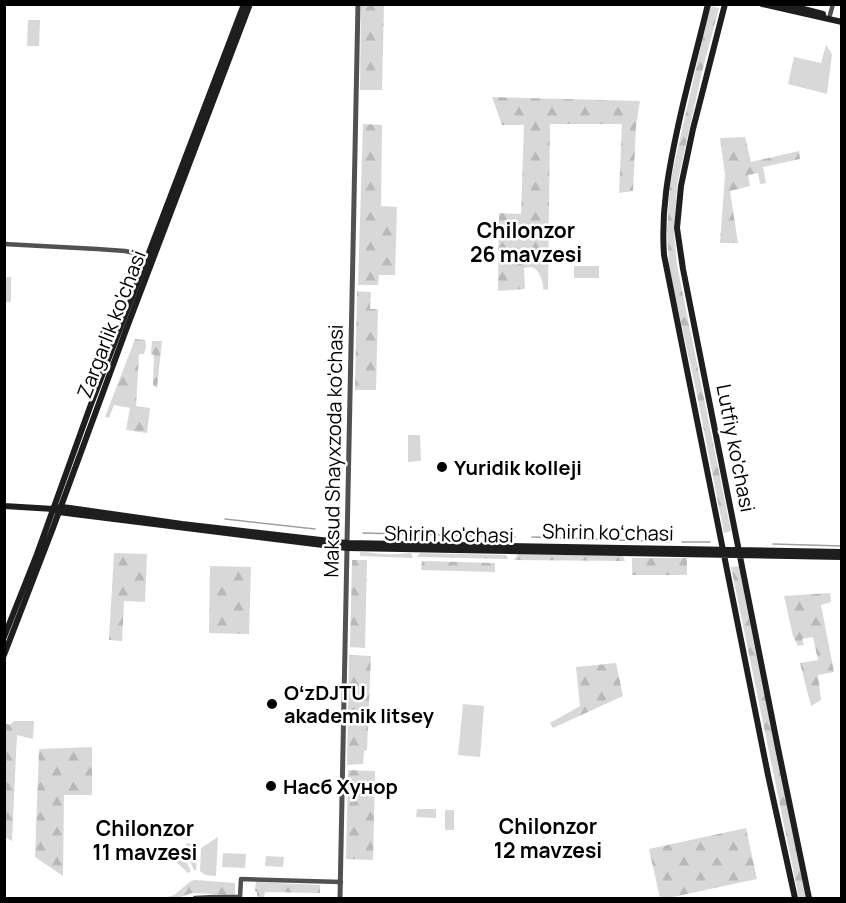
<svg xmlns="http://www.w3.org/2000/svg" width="846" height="903" viewBox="0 0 846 903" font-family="Manrope,sans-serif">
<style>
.green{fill:#d8d8d8}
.forest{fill:url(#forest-firs)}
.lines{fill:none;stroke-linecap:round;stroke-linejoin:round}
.stream{stroke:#9f9f9f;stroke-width:1.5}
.minor{stroke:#515151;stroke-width:4.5}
.tertiary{stroke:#515151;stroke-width:5}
.secondary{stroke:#1e1e1e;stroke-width:6}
.poi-dot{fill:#000;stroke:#fff;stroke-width:2}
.labels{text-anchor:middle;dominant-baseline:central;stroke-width:5;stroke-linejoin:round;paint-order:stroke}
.street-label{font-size:20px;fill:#000;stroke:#fff}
.poi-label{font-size:20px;font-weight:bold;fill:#000;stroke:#fff;text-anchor:start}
.neighbourhood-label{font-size:21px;font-weight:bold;fill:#000;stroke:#fff}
</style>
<defs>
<pattern id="forest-firs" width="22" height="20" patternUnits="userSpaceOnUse" patternTransform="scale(1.5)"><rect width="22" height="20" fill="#d8d8d8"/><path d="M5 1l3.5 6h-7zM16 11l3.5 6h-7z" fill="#b8b8b8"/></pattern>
</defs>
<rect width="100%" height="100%" fill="#fff"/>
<path class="green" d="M28,20h12l-1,26h-12z
M826,45l6,9 -5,40 -39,-10 6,-27 27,6z
M574,266h25v12h-25z
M5,277h6v25h-6z
M408,435h12l1,26 -13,1z
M463,704l21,2 -4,51 -22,-2z
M417,809h19v9l-20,-1z
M445,810h9v20h-9z
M218,837l-2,39 -11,-1 -5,-4 1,-23z
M189,843l8,5 -1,22h-2l-10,-22 2,-4z
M179,850l2,2 10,19 -3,2 -14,-13 1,-6z
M223,853l23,1 -1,14 -23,-1z
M266,856l18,1 -1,10 -18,-1z"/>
<path class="forest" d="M361,5h23l-2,85h-22z
M710,6l9,2 -17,64 -25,113 -3,48 3,32 54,266 -7,2 -28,-143 -23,-103 -4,-22 -2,-33 3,-49z
M492,97l148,4 -4,25 -3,65 -14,2 3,-69h-72l-2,166 -5,-1c1,-6 -3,-17 -9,-21 -3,-2 -7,0 -10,0l1,21 -27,2 1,-78 22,1 3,-89h-22z
M363,124l19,1 -1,81 16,1 -2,68h-16l-1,10h-20z
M745,137l6,25 48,-11 1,8 -37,8 3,16 -6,1 -2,-11 -10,2 2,11 -20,5 8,52h-18l5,-68 -5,-37z
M357,291l14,1 -1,17h8l-2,81h-21z
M135,339l10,1 1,7 -2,7h-5l-3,52 14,2 -3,25 -21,-3 4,-22 -16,-3 -5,13 -4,-1z
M152,341h10l-5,47 -4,-3 1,-30 -3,-1z
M360,552c9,0 17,2 25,2 9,1 18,-1 26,-1l2,5 -53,-2z
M114,553l33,1 -2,48 -21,-1 -2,40 -13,-1z
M420,553l86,2 2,4 -91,-2z
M518,554l105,2 2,5 -111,-1z
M632,558h55v17h-55z
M352,560h15l-2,88 -15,-1z
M422,561l73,2v9l-74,-2z
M210,566l41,1 -2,67 -40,-1z
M739,566l15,78 53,254h-8l-68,-331z
M830,593l1,9 -10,3 13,67 -16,3 3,25 -10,6 -11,-43 18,-3 -5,-23 -11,2 2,6 -6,1 -5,-10 -9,-40z
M349,655l22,1 -4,94 -3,1 -1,13 -16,1z
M616,663l7,33 -70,32 -3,-5 30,-17 -4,-39z
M14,721h20l-1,18 -16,-4 -5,106 -7,-4 -1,-114 6,2z
M92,747v48h-28l-1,81 -28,-19 4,-108z
M348,770l27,1 -2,89 -27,-1z
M746,828l11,51 -89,19h-8l-11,-49z
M195,880l40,3v12l-43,-2 -14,5h-14l10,-3 17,-14z
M256,882l64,3v8l-55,-1 -1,6h-7v-6l-2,-1z"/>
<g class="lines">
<path class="stream" d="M225,519l90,10
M363,533l152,4
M532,537l141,5
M682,542h28
M773,544l69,2"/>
<path class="minor" d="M830,15l3,-11
M4,244l93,5 28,2 23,5
M195,898l19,-1h26l1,-18 100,3"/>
<path class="tertiary" d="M347,543l11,-539
M340,898l7,-350"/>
<path class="secondary" d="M708,4c-10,42 -22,84 -31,127 -9,42 -16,80 -13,124l104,520 27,123
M725,4l-32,125 -12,57 -4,42 6,41 95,479 31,150
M762,4l80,18
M784,4l39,10
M4,506l50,3 5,3 15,2 273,34 495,9
M54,509l7,-2 9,1 112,16 165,19 495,9
M4,637l33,-83 53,-147 154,-403
M4,655l49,-127 73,-198 124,-326"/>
</g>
<g class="poi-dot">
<circle cx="442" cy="467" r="6"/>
<circle cx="272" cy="704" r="6"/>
<circle cx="271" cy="786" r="6"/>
</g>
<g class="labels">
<g class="street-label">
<text transform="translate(111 324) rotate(-69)">Zargarlik ko'chasi</text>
<text transform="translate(736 448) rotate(79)">Lutfiy ko'chasi</text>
<text transform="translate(333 451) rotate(-89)">Maksud Shayxzoda ko'chasi</text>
<text transform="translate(608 532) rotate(1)">Shirin koʻchasi</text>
<text transform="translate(449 534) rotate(1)">Shirin ko'chasi</text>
</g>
<g class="poi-label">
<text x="454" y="467">Yuridik kolleji</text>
<text x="284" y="692">OʻzDJTU<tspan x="284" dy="23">akademik litsey</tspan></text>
<text x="283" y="786">Насб Хунор</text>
</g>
<g class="neighbourhood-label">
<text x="526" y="230">Chilonzor<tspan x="526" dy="24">26 mavzesi</tspan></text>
<text x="548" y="826">Chilonzor<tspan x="548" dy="24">12 mavzesi</tspan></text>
<text x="145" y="828">Chilonzor<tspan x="145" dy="24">11 mavzesi</tspan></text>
</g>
</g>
<rect width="846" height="903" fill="none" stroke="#000000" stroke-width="12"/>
</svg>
